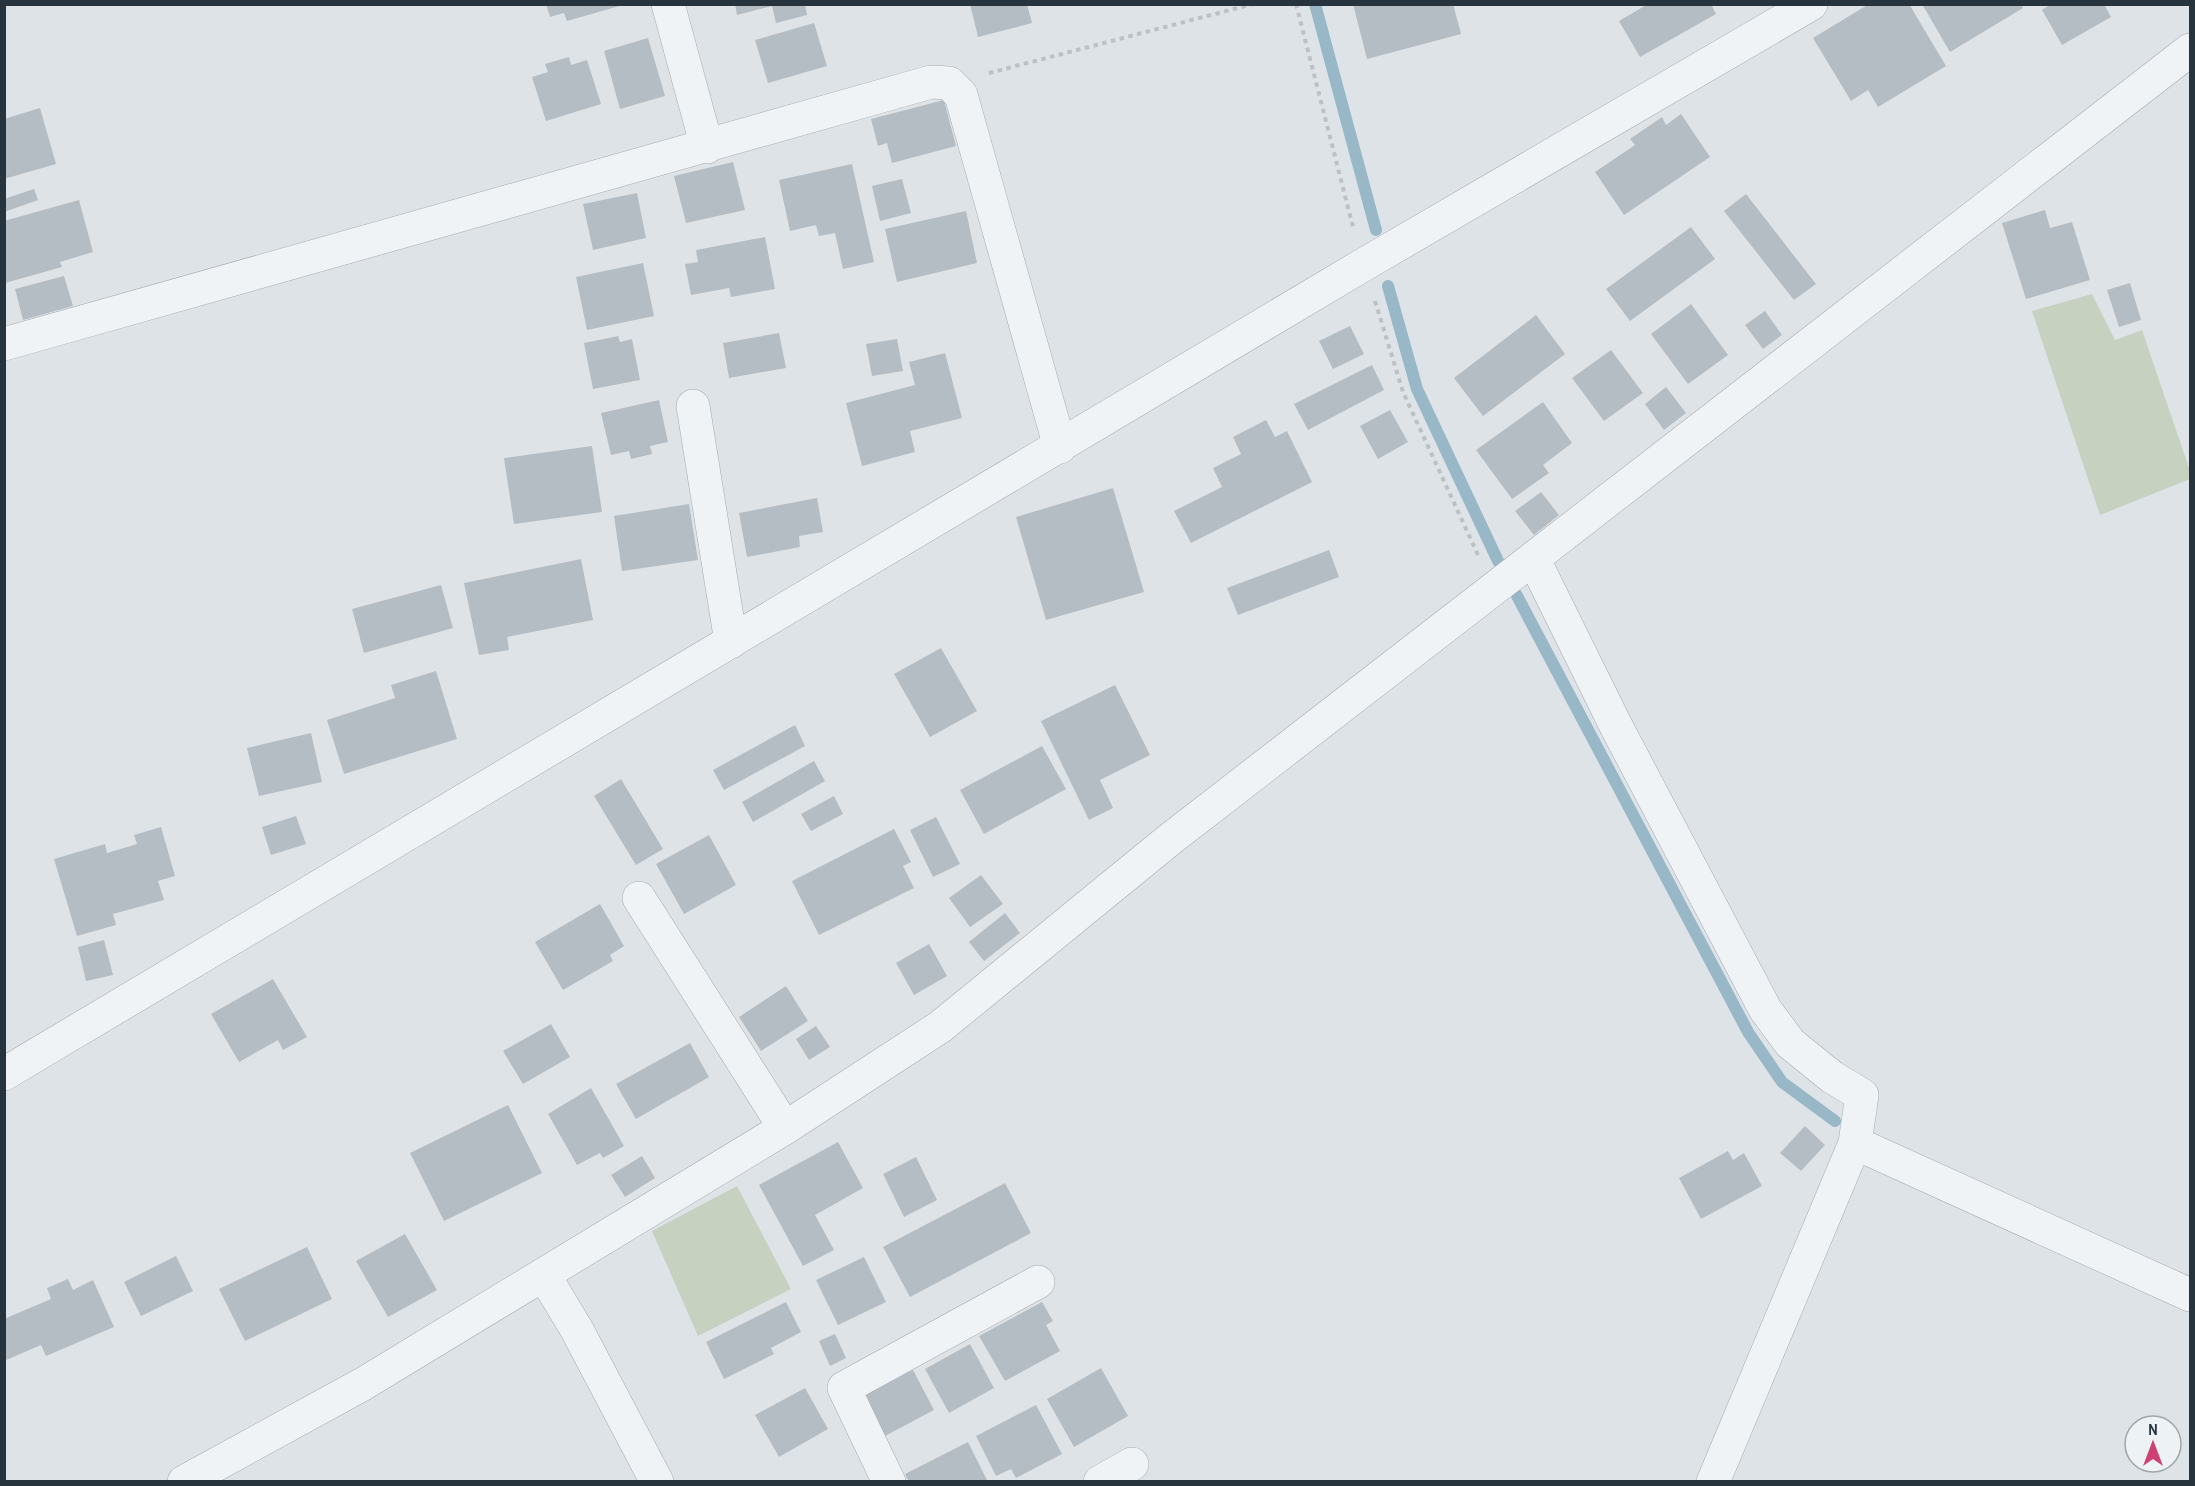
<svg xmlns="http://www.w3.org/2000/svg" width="2195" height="1486" viewBox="0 0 2195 1486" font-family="'Archivo Narrow',sans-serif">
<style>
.green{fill:#c7d1bf}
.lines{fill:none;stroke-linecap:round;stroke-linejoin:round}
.stream{stroke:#98b8c8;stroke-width:12}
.building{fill:#b5bdc4}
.minor-casing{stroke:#a3abb1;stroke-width:34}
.path{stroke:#bcc1c6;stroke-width:4;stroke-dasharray:4.5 4.5;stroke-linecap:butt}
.minor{stroke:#f0f3f6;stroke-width:33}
</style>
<rect width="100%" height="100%" fill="#dee3e7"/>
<path class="green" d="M2092,294l23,46 27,-10 48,141v8l-90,36 -68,-204z
M737,1186l54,103 -93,47 -46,-105z"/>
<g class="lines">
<path class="stream" d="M1315,4l61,226
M1388,286l29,103 81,172
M1516,594l232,438 34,50 53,39"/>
</g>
<path class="building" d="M546,4h77v1l-56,16 -3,-8 -14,4z
M735,4h70l2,11 -31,8 -4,-17 -35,9z
M970,4h57l5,19 -54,14z
M1353,4h100l8,30 -94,25z
M1648,4h63l5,10 -76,43 -21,-36z
M1869,4h40l37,62 -68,41 -10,-17 -17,11 -38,-63z
M1922,4h99l2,4 -73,44z
M2051,4h53l7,13 -49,28 -20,-35z
M814,23l13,43 -59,17 -13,-43z
M648,38l17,58 -45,13 -16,-58z
M569,57l2,8 16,-5 14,44 -55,17 -14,-44 16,-5 -3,-8z
M944,100l12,46 -64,17 -5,-20 -9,3 -7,-27z
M40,108l16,56 -52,15v-60z
M1681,114l29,43 -86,58 -29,-43 40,-27 -5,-6 32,-22 4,8z
M733,162l12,48 -59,13 -12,-47z
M852,164l22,98 -31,7 -8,-36 -16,3 -3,-11 -26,6 -11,-51z
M902,179l9,34 -31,8 -8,-35z
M34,189l4,11 -34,12v-13z
M637,193l9,45 -53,12 -10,-46z
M1746,194l70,90 -22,16 -70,-89z
M79,200l14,52 -33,10 2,5 -57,16 -1,-62z
M2045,210l5,18 22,-6 18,58 -64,19 -24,-76z
M966,211l11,52 -80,19 -12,-53z
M1691,227l24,32 -85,62 -24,-32z
M765,237l10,52 -44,8 -2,-9 -38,7 -6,-31 13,-2 -2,-12z
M643,263l11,53 -67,14 -11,-53z
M64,276l9,30 -50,14 -8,-31z
M2130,283l11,37 -22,7 -12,-37z
M1691,304l37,51 -40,29 -37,-50z
M1765,311l17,24 -19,14 -18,-24z
M1536,315l29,39 -82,62 -29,-38z
M1350,326l14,28 -31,15 -14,-28z
M779,333l7,35 -57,10 -6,-35z
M618,336l2,6 12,-3 8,41 -47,9 -9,-46z
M897,339l6,32 -31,5 -6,-32z
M1611,350l32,43 -39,28 -32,-43z
M945,353l17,65 -52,13 5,21 -53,14 -16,-63 69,-18 -6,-23z
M1372,365l12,25 -76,40 -14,-26z
M1666,387l20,26 -22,17 -19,-26z
M659,400l9,42 -18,4 2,8 -21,5 -2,-8 -18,4 -10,-42z
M1543,402l29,41 -29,22 6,8 -37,26 -36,-49z
M1390,410l18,32 -30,17 -18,-33z
M1266,420l9,17 12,-6 25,51 -121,61 -17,-32 48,-24 -9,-19 28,-14 -8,-17z
M592,446l10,66 -88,12 -10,-66z
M1113,488l31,104 -98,28 -30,-103z
M1541,492l18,23 -25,20 -19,-24z
M817,498l6,34 -24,4 1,11 -53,10 -8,-44z
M689,504l9,56 -76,11 -8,-55z
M1329,550l10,27 -101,38 -11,-27z
M581,559l12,61 -86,17 2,13 -30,5 -15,-72z
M441,585l12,43 -89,25 -12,-44z
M941,648l36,63 -47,26 -36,-63z
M436,671l21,68 -113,35 -17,-54 68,-22 -4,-13z
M1115,685l35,70 -50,25 13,28 -24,12 -48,-99z
M795,725l10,21 -81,44 -11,-20z
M311,733l11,49 -63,14 -12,-48z
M1042,746l24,43 -82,45 -24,-44z
M814,761l11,20 -72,41 -11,-20z
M621,779l42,70 -27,16 -42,-69z
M834,796l9,18 -32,17 -10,-17z
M296,816l10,28 -35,11 -9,-28z
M936,817l24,47 -27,13 -23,-47z
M161,827l14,49 -17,5 6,19 -51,14 3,11 -39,11 -23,-77 51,-15 2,9 30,-9 -3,-9z
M894,829l17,33 -8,4 11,22 -95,47 -27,-54z
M709,835l27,50 -52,29 -28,-50z
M981,875l22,29 -33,23 -21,-29z
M600,904l24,42 -14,9 3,6 -50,29 -28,-48z
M1005,913l15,20 -36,28 -15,-19z
M104,940l9,35 -27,6 -8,-34z
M929,944l18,32 -33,19 -18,-32z
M273,979l34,58 -24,13 -5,-10 -39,22 -28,-48z
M786,986l22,35 -47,30 -22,-34z
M551,1024l19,33 -47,27 -20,-33z
M816,1026l14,21 -21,13 -13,-21z
M690,1043l19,34 -73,42 -20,-35z
M591,1088l33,58 -21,12 -3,-5 -23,12 -29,-51z
M508,1105l34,68 -98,48 -34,-68z
M1805,1126l20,19 -24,26 -21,-18z
M838,1142l25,46 -48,27 19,35 -31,16 -44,-81z
M1728,1151l5,9 11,-7 18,33 -61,33 -22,-41z
M642,1156l13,22 -30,19 -14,-22z
M916,1157l21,43 -33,17 -21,-43z
M1005,1183l26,50 -121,64 -27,-50z
M405,1234l32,56 -49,27 -32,-56z
M307,1247l25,52 -87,42 -26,-52z
M176,1256l17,35 -52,25 -17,-34z
M864,1257l22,45 -48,23 -22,-45z
M68,1279l5,11 20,-10 21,47 -68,29 -5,-11 -37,16v-42l47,-20 -4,-11z
M786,1302l15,30 -30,16 3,6 -50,25 -18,-37z
M1042,1302l11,19 -7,4 14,26 -55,30 -26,-45z
M835,1334l11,24 -16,8 -11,-25z
M970,1344l24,44 -45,25 -24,-44z
M1101,1368l27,48 -54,31 -27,-48z
M913,1370l21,40 -49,26 -22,-40z
M805,1388l23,41 -49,28 -24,-42z
M1036,1405l26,49 -46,24 -5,-9 -15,7 -20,-40z
M968,1442l20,40h-79l-4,-8z"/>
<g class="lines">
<g class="minor-casing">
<path id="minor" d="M668,4l39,143
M4,344l927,-262 18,1 12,12 99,352
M693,406l38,236
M1533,558l83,168 149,283 25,34 42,34 30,18 -7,48 -142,339
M639,898l146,230
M4,1074l1359,-809 448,-261
M1855,1143l335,152
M544,1275l33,55 80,152
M184,1482l179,-98 422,-256 155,-101 229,-187 1021,-790
M889,1482l-45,-94 194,-106
M1100,1482l32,-18"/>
</g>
<path class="path" d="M1296,4l57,223
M989,73l264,-69
M1375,301l28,91 75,163"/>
<use href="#minor" class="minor"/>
</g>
<rect width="2195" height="1486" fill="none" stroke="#27343e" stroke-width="12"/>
<g transform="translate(2153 1444)"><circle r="28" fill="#edf2f5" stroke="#9ea6ac" stroke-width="1.5"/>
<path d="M0-4.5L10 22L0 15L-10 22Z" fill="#ce4171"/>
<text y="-9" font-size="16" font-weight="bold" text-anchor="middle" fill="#27343e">N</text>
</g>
</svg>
